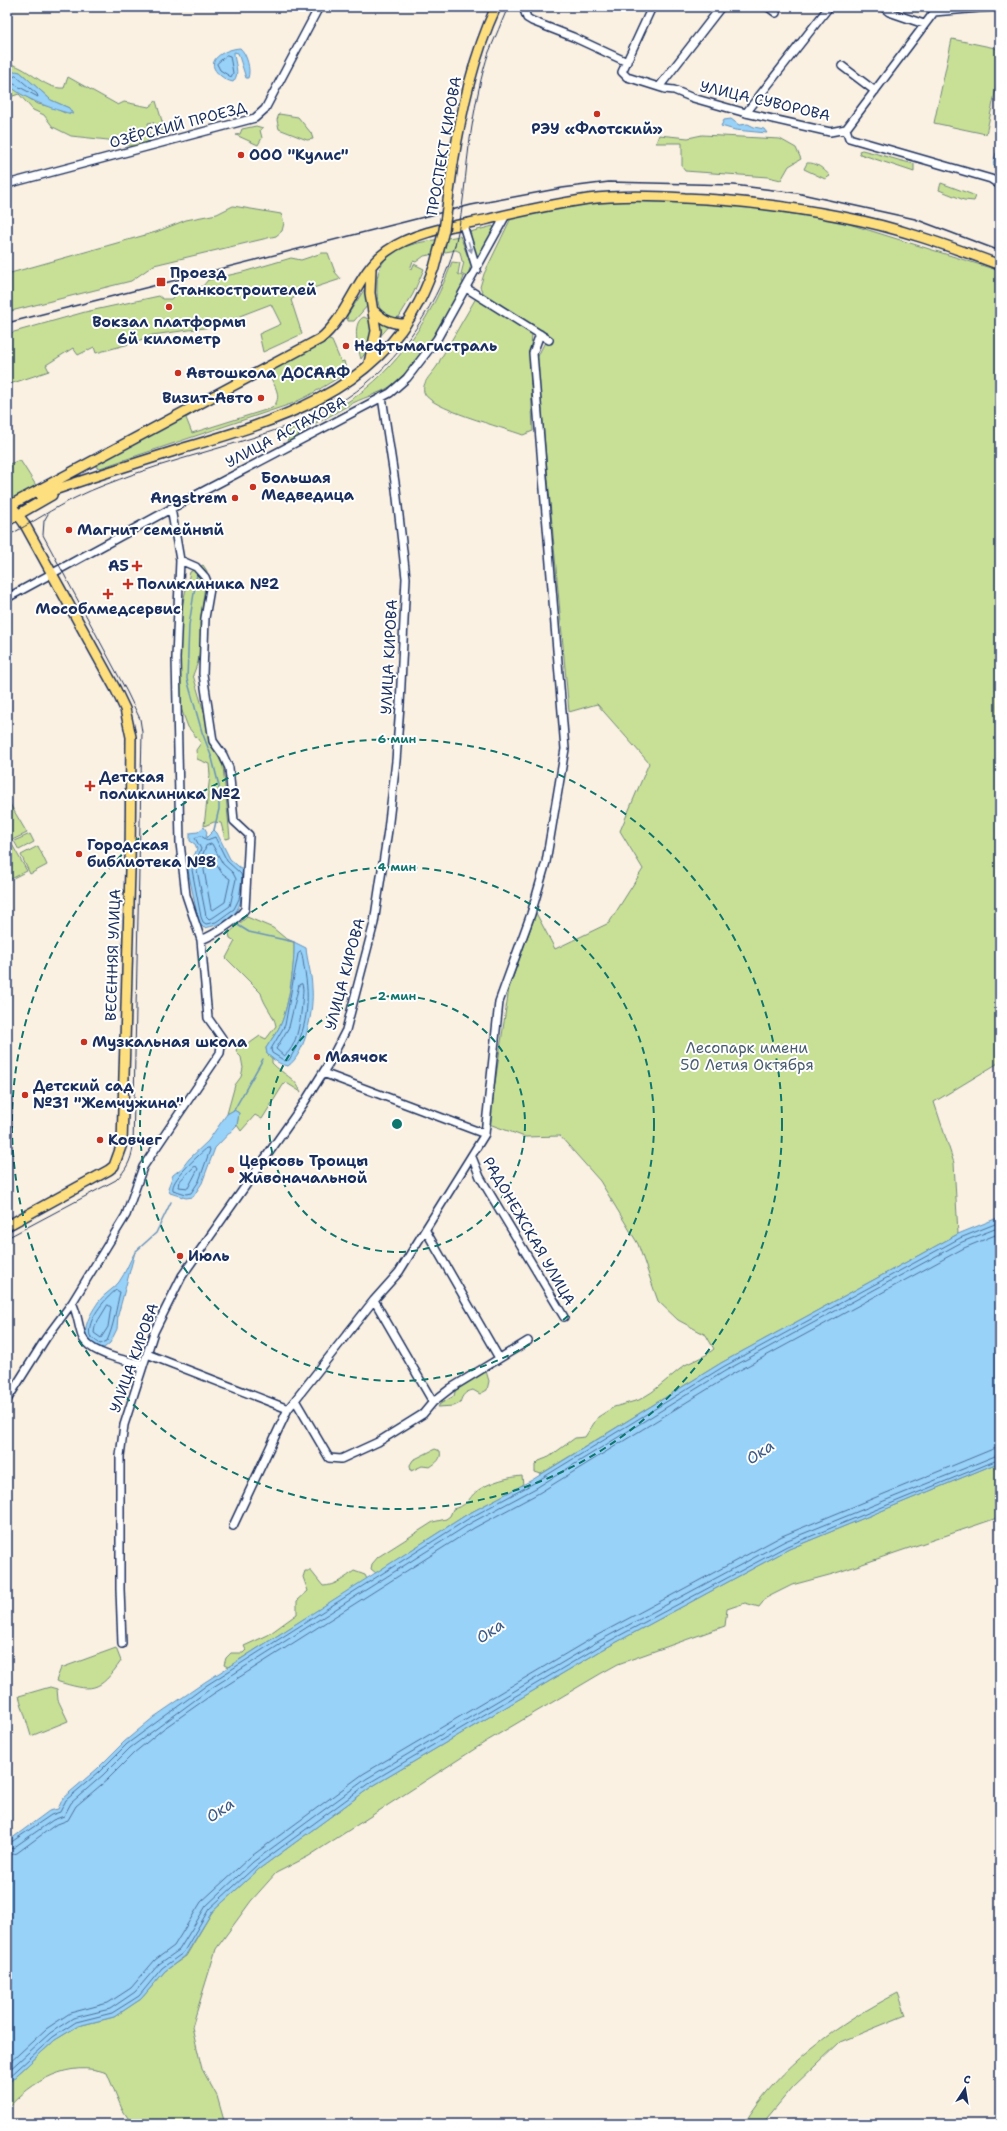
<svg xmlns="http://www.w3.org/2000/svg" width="1007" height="2131" viewBox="0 0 1007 2131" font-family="'Shantell Sans',sans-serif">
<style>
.green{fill:#c8e096;stroke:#72887a}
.water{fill:#98d2f8;stroke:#6691ba}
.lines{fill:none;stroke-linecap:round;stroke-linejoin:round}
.shore{stroke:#4d709c;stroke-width:1}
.stream{stroke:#6691ba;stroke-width:1.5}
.minor-casing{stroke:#1b2f5e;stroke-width:10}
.major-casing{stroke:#1b2f5e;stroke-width:12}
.minor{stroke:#fff;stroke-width:7}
.major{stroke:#fedf80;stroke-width:9}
.tram{stroke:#1b2f5e;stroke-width:1}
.rail{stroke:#1b2f5e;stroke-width:1.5}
.major-bridge-casing{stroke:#1b2f5e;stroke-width:12;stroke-linecap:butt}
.major-bridge{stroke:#fedf80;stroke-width:9}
.oneway{fill:#8d97ae}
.ring{fill:none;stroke:#0f766e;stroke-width:2;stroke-dasharray:7 5}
.poi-dot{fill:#c8321e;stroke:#fff;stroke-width:1.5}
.labels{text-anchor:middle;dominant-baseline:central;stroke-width:4;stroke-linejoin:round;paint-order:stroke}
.street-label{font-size:15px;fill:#1b2f5e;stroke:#fff}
.poi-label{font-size:15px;font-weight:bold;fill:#1b2f5e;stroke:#fff;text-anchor:start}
.park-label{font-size:15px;fill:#465b6c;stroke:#fff}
.water-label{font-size:16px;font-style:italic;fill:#3a5884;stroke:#fff}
.centre{fill:#0f766e;stroke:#fff;stroke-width:2}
.ring-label{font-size:12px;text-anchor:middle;font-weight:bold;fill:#0f766e;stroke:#fff;stroke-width:4;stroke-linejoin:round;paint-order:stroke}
</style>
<rect width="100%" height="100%" fill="#faf1e3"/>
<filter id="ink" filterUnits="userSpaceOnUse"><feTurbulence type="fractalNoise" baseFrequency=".025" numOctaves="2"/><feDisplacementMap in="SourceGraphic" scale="8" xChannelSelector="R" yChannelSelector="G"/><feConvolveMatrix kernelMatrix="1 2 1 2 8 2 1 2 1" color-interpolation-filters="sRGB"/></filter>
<g filter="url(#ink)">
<path class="green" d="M952,39l48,10v22l-14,63 -52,-11z
M7,64c19,0 36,26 57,24l4,-11 50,28 6,-3 25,5 7,-6 9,30 -7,-2 -5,-7 -5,1 3,17 -11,6h-11l-21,-6 -37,-4 -18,-9 -9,-12 -11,-5 -14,-16 -12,4v-16l2,4 29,18 14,3 13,6 4,-5 -18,-8 -31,-28 -11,3 -2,5z
M279,114l19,3 13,16 2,6 -6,1 -28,-11 -2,-9z
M256,126l7,2 -3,2 2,8 -4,7 -22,-10 4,-1 2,-5z
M659,135l29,3 14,-3 78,4 16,9 5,11 -12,7 -8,14 -13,-3 -83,-6 -3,-4v-24h-26z
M862,150c18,4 34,10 52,14v8l-54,-18 -1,-3z
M807,163c9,-1 17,6 23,13l-5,3 -21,-10z
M941,183l35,13 -2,5 -10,-1 -25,-10z
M665,200l60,3 58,7 50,9 167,52v791l-66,40 20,61 4,71 -237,129 -180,111 -6,-2v-7l4,-4 10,-4 26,-19 10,-1 13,-20 16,-10 25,-7 13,-8 33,-27 21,-10 8,-6 -8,-14 -28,-15 -20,-19 -20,-57 -38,-63 -40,-45 -35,1 -36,-13 20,-136 27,-75 19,36 54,-26 34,-54 -23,-38 29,-68 -52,-59 -28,8 -32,-354 9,-18 4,1 -2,-7 -65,-41 -3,-6 4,-13 29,-60 90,-12z
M233,206l48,8 3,9 -2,8 -6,5 -122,29 -23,16 -124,31v-38l149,-42 30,-12 31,-6z
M493,226l1,3 -18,31 -8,-25 2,-3z
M460,236l11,29 -4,12 -6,-3 3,-12 -2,-1 -2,-9 -4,-2 -32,6 -8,6 -3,-1 -3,8h2l2,-5 10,5 -11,25 -14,23 -5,1 -11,-5c-6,-6 -6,-19 -6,-27 -2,-44 50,-44 83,-50z
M322,253h6l7,19 6,7 -40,13 -10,8 11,34 -39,18 -4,-18 22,-10 -10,-20 -34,13 -3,7 -82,11 -19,8 -37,10 -2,-6 -16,8 -5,-7 -27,17 3,6 -42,14v-51l78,-22 74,-16 4,3h8l7,-6 25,-7 5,-6 35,-8 48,-14 10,2z
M452,262l8,1 -2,11 6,3 -2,5 2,1c-18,33 -41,75 -69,100 -12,10 -28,13 -42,20 -10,5 -21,12 -32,18l-2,-4c10,-5 20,-10 30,-16 48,-31 84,-86 103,-139z
M366,287l2,18 -14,16h-6l-1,-5z
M476,298l56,35 -2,28 3,70 -10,4c-18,-7 -96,-27 -99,-43 -3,-12 13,-21 16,-32z
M364,317l10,5 -5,26 -8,11c-3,-11 -10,-37 3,-42z
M380,322l11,2 -14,16z
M329,340l3,1 9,21 3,-1 2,9 -3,5 -35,21 -17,8 -191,64 -4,-1v-3l119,-64 -29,18 6,15 80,-25c12,-11 2,-23 -4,-35l4,-5z
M316,419l2,3 -19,9 -1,7 -11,5 2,-13z
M20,460l17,27 -30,16v-38z
M203,565l4,6 -7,52 1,21 -3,18 -5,13 13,44 3,19 14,28 7,72 -5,1 -4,-16 -7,-1 -10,4 6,-51 -1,-11 -12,-5 -1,-9 5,-7 -13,-16 -9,-24 1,-88 10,-43z
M7,799l20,34 -17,8 17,30 -20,10z
M30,834l4,8 -15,8 -5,-9z
M38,846l9,19 -17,9 -9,-19z
M247,917l26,11 12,10 9,4c1,21 -5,63 -13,82 -4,8 -10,16 -15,24l1,6 5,4v5c11,12 23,14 29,29l-16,-10 -23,37 -7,-4 -14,16 -4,-6 2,-12 -5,-3 -7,4 8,-29 6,-8 2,-9 -2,-11 -5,-5 1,-5 3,-3 7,1 13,-9 6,3 10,-13c-2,-12 -12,-20 -15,-33l-35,-35 9,-17 -5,-3 -1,-5z
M486,1371l3,10 -2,9 -7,4 -7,-4c-8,2 -11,5 -13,13l-6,3 -16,1 2,-3 14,-8 2,-8z
M435,1449l5,2c2,8 -4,12 -10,16l-8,-1 -11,5 -1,-6 3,-5z
M1000,1462v55l-167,57 -41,11 -26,13 -7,9 -14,-4 -18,6 -2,17 -107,38 -18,10 -113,67 -178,115 -33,17 -25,28 -35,48 -24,78 10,42 15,27 8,28h-93l-10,-15 -15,-36c-38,-14 -75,8 -100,36v-25l48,-44 23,-14 36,-9 27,-18 24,-28 21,-15 26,-44 47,-43 112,-82 231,-137 187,-101z
M522,1476l1,9 -57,30 -90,58 -5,-4 1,-5 6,-7 55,-35 13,-3 4,-3 3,-7c20,-6 13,-11 27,-20 11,-7 29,-12 42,-13z
M305,1571h6l12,15c12,0 23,-9 31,-15l11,4 2,4 -139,88 -4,-2 2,-7 5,-5h12l3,-3 -2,-4 24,-11 29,-21v-13l11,-10 -5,-14z
M116,1648l5,13c-22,32 -29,31 -65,20l5,-13z
M50,1687l7,2 1,11 10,21 -37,15 -12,-40z
M898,1993l8,22 -66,27 -47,45 -31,37h-18c35,-58 95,-101 154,-131z"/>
<path class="water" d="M240,48c7,6 11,22 8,30h-2l-8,-25 -4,-1c0,11 7,21 -1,30 -5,-1 -8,-3 -12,-6 -20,-15 4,-27 19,-28z
M16,71l4,1 31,28 18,8 4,6c-14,-2 -64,-20 -66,-34l2,-5z
M731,119l8,6 9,-1 6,3 10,2 3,4 -32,-3 -14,-4 3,-6z
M1000,150v21l-7,-7 3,-11z
M204,827l3,5 -1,6 8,-8 3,3 13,26 15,13c-3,33 -5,50 -41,56l-5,-4 -11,-54 9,-21 -2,-5 -5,-3v-8l8,-1z
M294,942l12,6c1,13 6,27 6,40 2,20 -6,66 -24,78 -8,-1 -14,-6 -21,-12l-1,-6c5,-8 11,-16 15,-24 8,-19 14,-61 13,-82z
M234,1110l5,3 -2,12 -22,23 -13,35 -9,14 -7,1 -16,-5 -2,-5 5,-13 9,-7 7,-9 19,-18 19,-27z
M1000,1217v245l-211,87 -187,101 -231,137 -112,82 -47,43 -27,44 -20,15 -24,28 -27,18 -36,9 -23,14 -48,44v-242l42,-31 9,-2 5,-11 34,-29 27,-27 30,-25 51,-35 261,-167 66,-35 189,-117 237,-129z
M135,1252l-17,63 -1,14 -7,14 -6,5c-30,-5 -17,-30 -5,-47 5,-7 15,-12 20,-19 7,-10 10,-20 16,-30z"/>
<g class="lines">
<path class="shore" d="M227,55l3,1 3,17 -2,4 -11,-7 -3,-6z
M16,76l21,18 1,3 -26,-14 -2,-4z
M201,836l6,4 8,-3 12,24 14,13 1,5 -3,20 -5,10 -18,13 -10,2 -3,-2 -2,-5 -9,-47 9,-21 -6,-11z
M212,844l11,20 10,9 3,6 -6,27 -16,11 -5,2 -3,-3 -9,-46 9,-24z
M211,857l11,16 8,6 -5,23 -12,8 -2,-1 -7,-39z
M301,952c2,4 2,10 3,15 7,33 3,65 -15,93l-4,1 -13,-8 -1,-4 14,-24 13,-71z
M302,984l1,5c-1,17 -3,57 -19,67l-8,-7 13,-22 10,-42z
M207,1148h2l1,2 -11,31 -8,12 -5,1 -13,-4c-3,-10 26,-35 34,-42z
M194,1167l2,-1 2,3 -10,19 -9,-1 1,-6z
M116,1290l4,2c-4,17 -6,33 -13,49l-7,3 -10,-8c-4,-16 15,-37 26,-46z
M108,1305l3,2 -3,20 -7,11 -7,-5 1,-7z
M7,1845l44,-30 9,-3 6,-12 33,-28 28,-28 80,-59 261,-166 66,-36 189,-116 237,-129 40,-16
M7,1850l6,-2 40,-28 11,-4 7,-13 32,-28 27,-27 80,-59 261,-166 65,-35 189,-117 237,-129 38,-15
M7,1856l10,-3 38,-28 13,-5 8,-14 31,-26 27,-27 29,-24 50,-35 261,-166 65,-35 190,-117 235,-128 36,-15
M7,2065l39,-36 24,-16 38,-10 23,-15 24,-28 19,-14 27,-44 48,-44 114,-84 231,-137 188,-101 211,-87 7,-1
M7,2072l43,-39 23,-15 37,-9 25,-17 24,-28 20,-14 27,-44 47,-44 113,-83 231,-137 188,-101 215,-87
M7,2079l46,-42 23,-15 36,-9 27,-17 23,-28 21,-15 26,-44 47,-43 113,-83 231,-137 187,-100 213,-87"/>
<path class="stream" d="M197,574l-8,51 -2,54 15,53 10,26 7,28v23l-5,21
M236,924l13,8 45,10
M234,1110l29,-51
M135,1252l21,-19 15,-31"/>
<g class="minor-casing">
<path id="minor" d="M523,7l4,11 5,3 41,16 54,25
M652,7l-30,65 5,5 38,12 9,1 19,8 53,15 84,19 16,-3
M768,7l8,6
M883,7l6,5 35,12
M934,12l57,-5
M842,66l33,25
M659,87l62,-80
M746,113l83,-106
M846,129l3,9 142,41 9,6
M846,129l92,-122
M7,184l248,-66 10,-9 54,-102
M463,225l14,45
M466,288l83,52
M180,560l16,7 9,10 5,12 -5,29 -2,56 10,67 10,14 6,13 5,53 15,14 -4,74c-7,11 -31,26 -44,31
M7,598l191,-104 192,-101 17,-15 30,-39 69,-124
M323,1073l162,61
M472,1157l8,20 84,140
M426,1231l73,127
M374,1300l59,102
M72,1303c6,11 6,22 10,33 6,18 45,25 61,28
M147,1354l141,55
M7,1400l39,-62 26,-35 54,-88 17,-48 77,-114 2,-15 -14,-20 -7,-78 -15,-45 -6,-52 -4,-185 4,-98 -9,-52
M295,1400l34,58 12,1 37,-17 45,-28 10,-12 18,-14 77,-47
M233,1526l55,-117 86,-109 25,-28 86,-138 14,-132 32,-88 15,-52 19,-113 -32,-396 7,-19
M122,1644l-2,-55v-133l4,-31 30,-93 28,-56 122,-173 25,-40 17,-33 28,-107 14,-93 8,-69 4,-56 6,-127 -10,-89 -14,-92"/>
</g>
<g class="major-casing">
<path id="major" d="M453,163c9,-54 20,-106 43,-156
M375,312c9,9 18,12 31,12
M369,363l7,-32 -6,-38 1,-24
M40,495c48,-17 96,-32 144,-47 92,-27 188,-55 235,-146 6,-11 10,-23 15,-34
M7,507l313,-168c29,-23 37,-67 67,-88 28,-20 69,-25 102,-32 33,-8 66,-15 99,-20 31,-4 65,-3 97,-1 53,2 106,9 158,19 54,10 106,29 157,48
M7,521l45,-26
M7,1226l102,-56 5,-4 8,-22 8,-274 1,-133 -6,-28 -9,-19 -92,-167 -13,-18"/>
</g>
<use href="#minor" class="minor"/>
<use href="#major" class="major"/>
<path class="tram" d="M7,536c24,-12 46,-28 70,-39 18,-9 38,-16 57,-23 63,-22 130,-35 191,-64 59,-28 103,-88 125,-148 15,-43 14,-91 22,-136 4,-24 9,-51 17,-74 6,-15 13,-30 19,-45
M7,1238l109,-58c10,-10 15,-19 17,-33l9,-415 -2,-13 -13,-27 -84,-157 1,-14 4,-7"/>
<path class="rail" d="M7,323l464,-118 91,-17 47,-6 125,3 63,8 118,26 85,32"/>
<g class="major-bridge-casing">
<path id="major-bridge" d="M434,268l10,-38 9,-67"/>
</g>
<use href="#major-bridge" class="major-bridge"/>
</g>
<defs><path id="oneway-solid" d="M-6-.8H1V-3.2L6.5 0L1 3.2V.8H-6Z"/></defs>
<use class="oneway" href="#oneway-solid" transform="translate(470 247) rotate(73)"/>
</g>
<g class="ring">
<circle cx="397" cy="1124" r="128"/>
<circle cx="397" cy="1124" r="257"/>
<circle cx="397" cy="1124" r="385"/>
</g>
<g class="poi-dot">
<circle cx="597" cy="114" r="4"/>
<circle cx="241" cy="155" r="4"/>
<rect x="156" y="277" width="10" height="10" rx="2"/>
<circle cx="169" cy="307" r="4"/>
<circle cx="346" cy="346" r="4"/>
<circle cx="178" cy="373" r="4"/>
<circle cx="261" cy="398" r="4"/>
<circle cx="253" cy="487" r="4"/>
<circle cx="235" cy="498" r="4"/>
<circle cx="69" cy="530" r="4"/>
<path d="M135 560h4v4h4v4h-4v4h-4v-4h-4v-4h4z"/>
<path d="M126 578h4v4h4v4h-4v4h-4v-4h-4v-4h4z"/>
<path d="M106 588h4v4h4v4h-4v4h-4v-4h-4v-4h4z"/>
<path d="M88 780h4v4h4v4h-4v4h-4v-4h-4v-4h4z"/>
<circle cx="79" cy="854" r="4"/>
<circle cx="84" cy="1042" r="4"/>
<circle cx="317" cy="1057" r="4"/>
<circle cx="25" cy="1095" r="4"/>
<circle cx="100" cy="1140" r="4"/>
<circle cx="231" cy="1170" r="4"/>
<circle cx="180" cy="1256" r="4"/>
</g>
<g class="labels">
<g class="street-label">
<text transform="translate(765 101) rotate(13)">УЛИЦА СУВОРОВА</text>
<text transform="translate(178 125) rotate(-15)">ОЗЁРСКИЙ ПРОЕЗД</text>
<text transform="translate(444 146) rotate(-80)">ПРОСПЕКТ КИРОВА</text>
<text transform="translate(286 432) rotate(-28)">УЛИЦА АСТАХОВА</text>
<text transform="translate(389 657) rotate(-87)">УЛИЦА КИРОВА</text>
<text transform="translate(113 955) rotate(-88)">ВЕСЕННЯЯ УЛИЦА</text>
<text transform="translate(345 974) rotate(-75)">УЛИЦА КИРОВА</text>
<text transform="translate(529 1231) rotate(60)">РАДОНЕЖСКАЯ УЛИЦА</text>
<text transform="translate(134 1358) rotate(-70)">УЛИЦА КИРОВА</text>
</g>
<g class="poi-label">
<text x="597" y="129" text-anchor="middle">РЭУ «Флотский»</text>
<text x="249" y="155">ООО "Кулис"</text>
<text x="170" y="273">Проезд<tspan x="170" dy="17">Станкостроителей</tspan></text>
<text x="169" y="322" text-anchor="middle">Вокзал платформы<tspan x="169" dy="17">6й километр</tspan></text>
<text x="354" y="346">Нефтьмагистраль</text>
<text x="186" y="373">Автошкола ДОСААФ</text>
<text x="253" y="398" text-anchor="end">Визит-Авто</text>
<text x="261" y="478">Большая<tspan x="261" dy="17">Медведица</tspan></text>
<text x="227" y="498" text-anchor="end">Angstrem</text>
<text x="77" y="530">Магнит семейный</text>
<text x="129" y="566" text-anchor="end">А5</text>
<text x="137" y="584">Поликлиника №2</text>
<text x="108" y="609" text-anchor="middle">Мособлмедсервис</text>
<text x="99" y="777">Детская<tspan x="99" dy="17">поликлиника №2</tspan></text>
<text x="87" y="845">Городская<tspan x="87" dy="17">библиотека №8</tspan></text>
<text x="92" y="1042">Музкальная школа</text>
<text x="325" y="1057">Маячок</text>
<text x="33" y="1086">Детский сад<tspan x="33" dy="17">№31 "Жемчужина"</tspan></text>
<text x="108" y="1140">Ковчег</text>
<text x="239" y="1161">Церковь Троицы<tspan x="239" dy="17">Живоначальной</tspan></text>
<text x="188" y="1256">Июль</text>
</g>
<g class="park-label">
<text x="747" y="1048">Лесопарк имени<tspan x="747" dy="17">50 Летия Октября</tspan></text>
</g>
<g class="water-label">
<text transform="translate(760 1452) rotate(-34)">Ока</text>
<text transform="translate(490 1631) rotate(-34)">Ока</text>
<text transform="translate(220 1810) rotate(-34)">Ока</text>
</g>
</g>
<circle cx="397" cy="1124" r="6" class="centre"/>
<g class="ring-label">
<text x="397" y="743">6 мин</text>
<text x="397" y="871">4 мин</text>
<text x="397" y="1000">2 мин</text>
</g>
<rect width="1007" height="2131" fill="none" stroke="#fff" stroke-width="24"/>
<rect x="12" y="12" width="983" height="2107" fill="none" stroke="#1b2f5e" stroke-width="1.5" filter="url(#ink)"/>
<g transform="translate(965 2089) rotate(12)" stroke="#ffffff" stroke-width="3" paint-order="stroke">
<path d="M0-3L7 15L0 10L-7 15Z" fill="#1b2f5e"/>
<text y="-6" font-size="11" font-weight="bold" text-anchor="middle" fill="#1b2f5e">С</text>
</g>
</svg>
